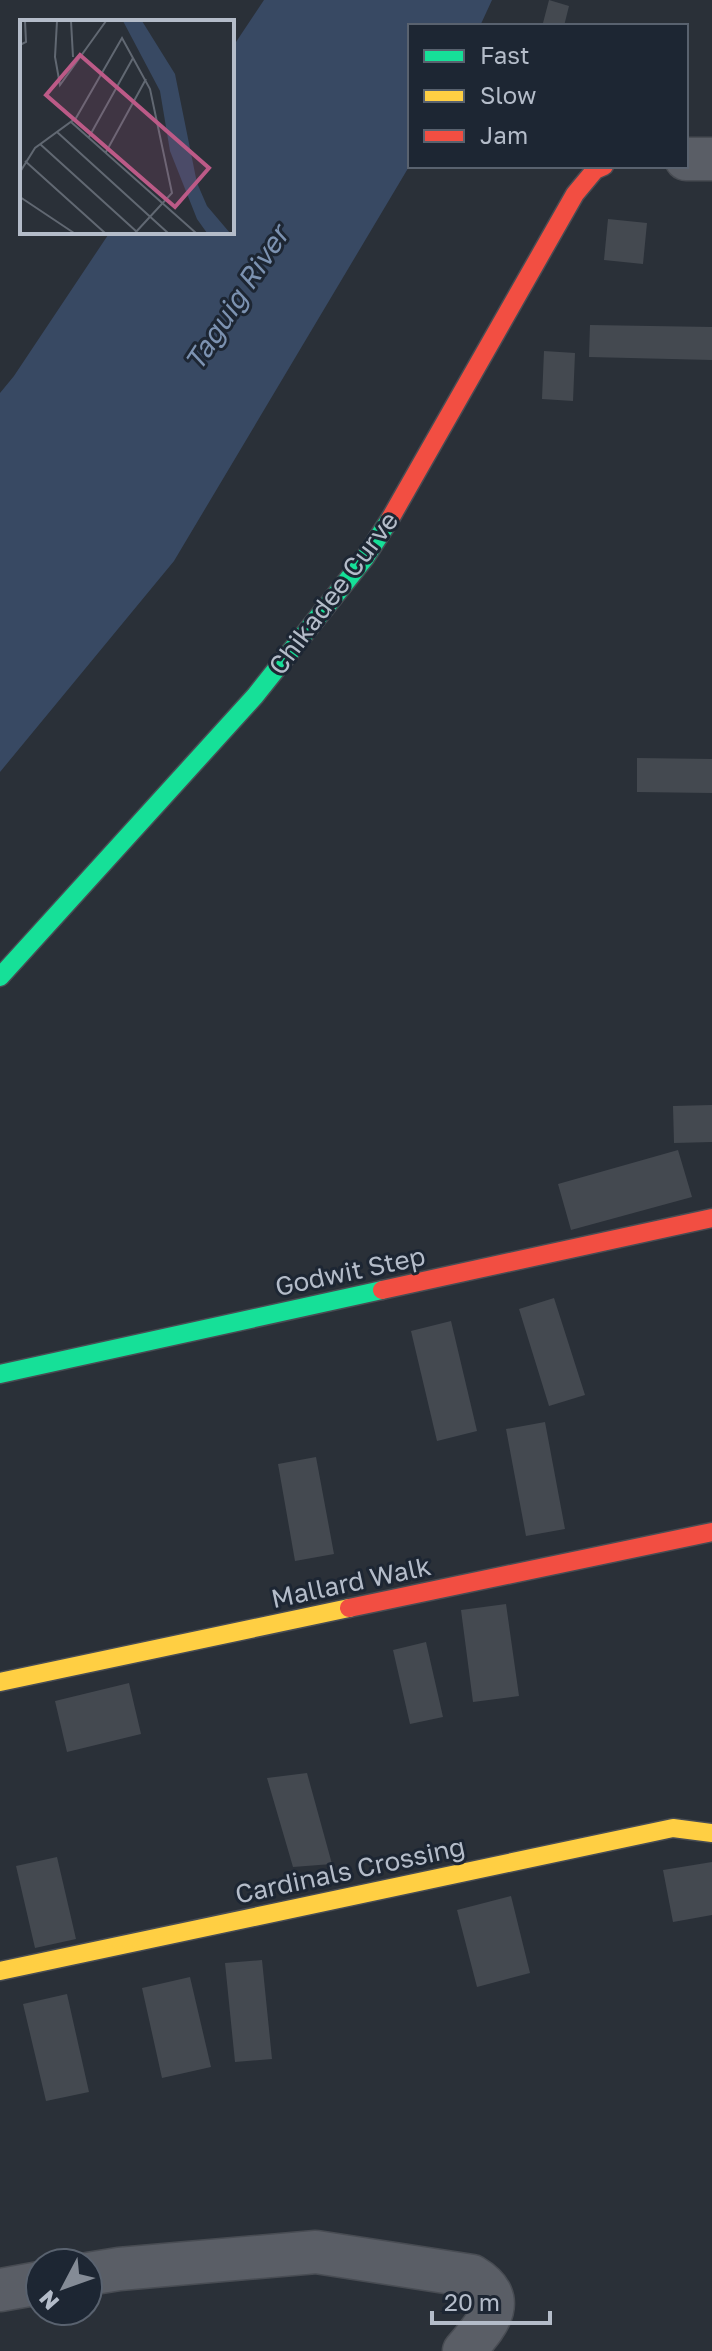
<svg xmlns="http://www.w3.org/2000/svg" width="712" height="2351" viewBox="0 0 712 2351" font-family="'Golos Text',sans-serif">
<style>
.water{fill:#384963}
.building{fill:#444950}
.lines{fill:none;stroke-linecap:round;stroke-linejoin:round}
.street-casing{stroke:#484c53;stroke-width:45}
.fast-casing{stroke:#484c53;stroke-width:21}
.slow-casing{stroke:#484c53;stroke-width:21}
.jam-casing{stroke:#484c53;stroke-width:21}
.street{stroke:#5a5e66;stroke-width:42}
.fast{stroke:#16e098;stroke-width:18}
.slow{stroke:#ffcf43;stroke-width:18}
.jam{stroke:#f24e42;stroke-width:18}
.labels{text-anchor:middle;dominant-baseline:central;stroke-width:6;stroke-linejoin:round;paint-order:stroke}
.street-label{font-size:26px;fill:#b4bcc9;stroke:#1d2633}
.water-label{font-size:28px;font-style:italic;fill:#7c92b1;stroke:#1d2633}
.inset-road{fill:none;stroke:#616872;stroke-width:2}
.view{fill:#bc5a87;fill-opacity:0.15;stroke:#bc5a87;stroke-width:4}
.inset-edge{fill:none;stroke:#b4bcc9;stroke-width:4}
</style>
<rect width="100%" height="100%" fill="#2a3038"/>
<path class="water" d="M264,0h228l-12,26h-70v139l-236,396 -174,211v-379l14,-17 96,-144h122v-184z"/>
<path class="building" d="M549,0l20,6 -5,20 -21,-3z
M608,219l39,4 -4,41 -39,-4z
M590,325l122,2v33l-123,-3z
M544,351l31,2 -2,48 -31,-2z
M637,758l75,1v34l-75,-1z
M712,1105v37l-38,1 -1,-37z
M678,1150l14,47 -121,33 -13,-46z
M554,1298l31,97 -36,11 -30,-97z
M451,1321l26,110 -40,10 -26,-110z
M545,1422l20,107 -39,7 -20,-107z
M316,1457l18,97 -39,7 -17,-97z
M506,1604l13,92 -46,6 -12,-92z
M426,1642l17,75 -33,7 -17,-74z
M129,1683l12,51 -74,18 -12,-51z
M307,1773l25,91 -39,3 -26,-89z
M57,1857l19,82 -41,9 -19,-82z
M712,1862v53l-39,7 -10,-52z
M511,1896l19,77 -53,14 -20,-77z
M262,1960l10,99 -37,3 -10,-99z
M190,1977l21,90 -49,11 -20,-90z
M67,1994l22,98 -43,9 -23,-97z"/>
<g class="lines">
<g class="street-casing">
<path id="street" d="M686,159h26
M88,2274l31,-5 197,-17 156,24c40,24 14,49 -8,75
M0,2290l40,-7"/>
</g>
<g class="fast-casing">
<path id="fast" d="M0,977l255,-281 110,-138 25,-39
M0,1374l382,-84"/>
</g>
<g class="slow-casing">
<path id="slow" d="M0,1682l349,-74
M0,1971l673,-143 39,5"/>
</g>
<g class="jam-casing">
<path id="jam" d="M390,519l185,-325 20,-24 9,-4
M382,1290l330,-72
M349,1608l363,-76"/>
</g>
<use href="#street" class="street"/>
<use href="#fast" class="fast"/>
<use href="#slow" class="slow"/>
<use href="#jam" class="jam"/>
</g>
<g class="labels">
<g class="street-label">
<text transform="translate(333 593) rotate(-53)">Chikadee Curve</text>
<text transform="translate(350 1271) rotate(-12)">Godwit Step</text>
<text transform="translate(351 1582) rotate(-12)">Mallard Walk</text>
<text transform="translate(350 1870) rotate(-12)">Cardinals Crossing</text>
</g>
<g class="water-label">
<text transform="translate(236 298) rotate(-57)">Taguig River</text>
</g>
</g>
<g transform="translate(20 20)">
<rect width="214" height="214" fill="#2a3038"/>
<path d="M103,1h19l33,53 22,109 10,23 23,27h-23l-10,-14 -27,-68 -10,-60z" fill="#384963"/>
<path class="inset-road" d="M37,1l-2,36 5,28 46,-64M51,1l2,36M0,25l6,-3 -1,-21M51,102l125,111M37,112l111,101M69,117l44,-79M20,124l97,88M86,132l40,-73M5,141l80,72M0,152l15,-24 41,-30 46,-80 28,51 22,104 -37,40M0,177l54,36"/>
<path class="view" d="M60,35l129,113 -34,39 -129,-112z"/>
<rect width="214" height="214" class="inset-edge"/>
</g>
<rect x="408" y="24" width="280" height="144" fill="#1d2633" stroke="#59626f" stroke-width="2"/>
<rect x="424" y="50" width="40" height="12" fill="#16e098" stroke="#59626f" stroke-width="2"/>
<text x="480" y="64" font-size="24" fill="#b4bcc9">Fast</text>
<rect x="424" y="90" width="40" height="12" fill="#ffcf43" stroke="#59626f" stroke-width="2"/>
<text x="480" y="104" font-size="24" fill="#b4bcc9">Slow</text>
<rect x="424" y="130" width="40" height="12" fill="#f24e42" stroke="#59626f" stroke-width="2"/>
<text x="480" y="144" font-size="24" fill="#b4bcc9">Jam</text>
<g transform="translate(64 2287) rotate(229)"><circle r="38" fill="#1d2633" stroke="#59626f" stroke-width="2"/>
<path d="M0-6L14 30L0 20L-14 30Z" fill="#848b96"/>
<text y="-12" font-size="22" font-weight="bold" text-anchor="middle" fill="#b4bcc9">N</text>
</g>
<path d="M432 2311v12h118v-12" fill="none" stroke="#b4bcc9" stroke-width="4"/>
<text x="444" y="2311" font-size="24" fill="#b4bcc9" stroke="#1d2633" stroke-width="6" paint-order="stroke">20 m</text>
</svg>
